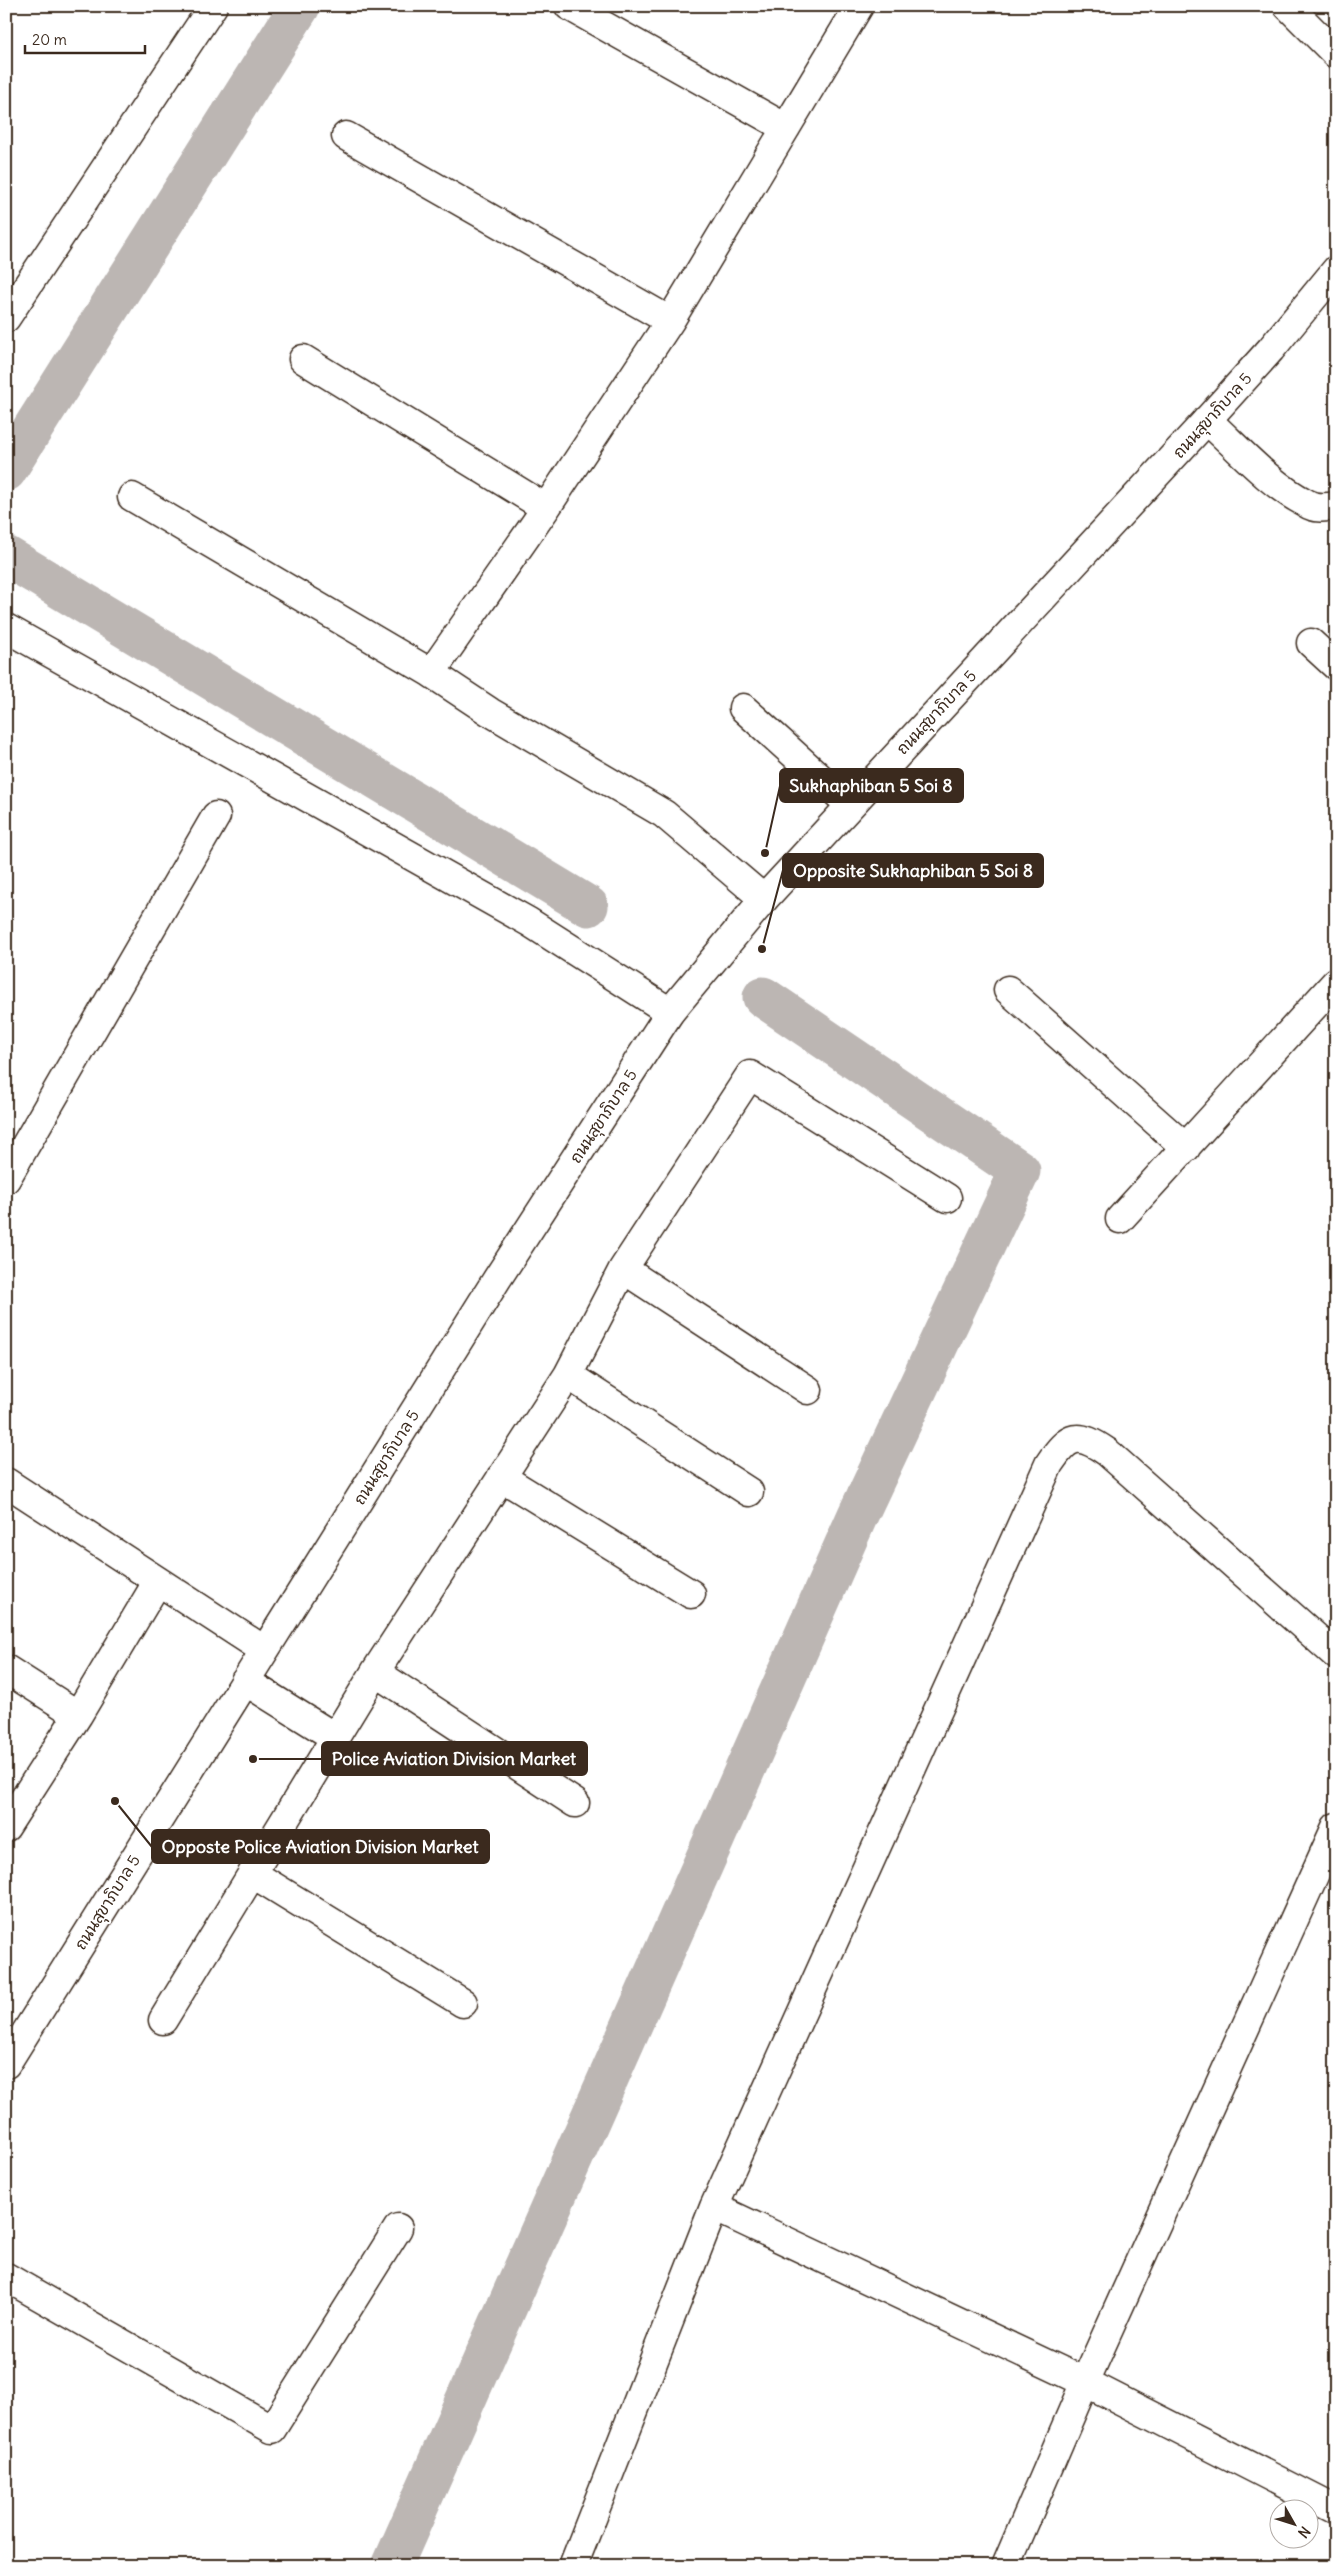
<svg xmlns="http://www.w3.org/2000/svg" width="1342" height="2572" viewBox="0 0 1342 2572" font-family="Delius,'Playpen Sans Thai',sans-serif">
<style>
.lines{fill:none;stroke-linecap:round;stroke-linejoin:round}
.canal{stroke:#bcb6b3;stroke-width:41}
.street-casing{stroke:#3b2a1e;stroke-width:31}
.secondary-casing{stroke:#3b2a1e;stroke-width:31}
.street{stroke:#fff;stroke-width:28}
.secondary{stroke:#fff;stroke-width:28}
.labels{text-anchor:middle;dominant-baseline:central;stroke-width:4;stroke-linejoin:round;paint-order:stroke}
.street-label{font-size:16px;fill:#3b2a1e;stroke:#fff}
.leader{fill:none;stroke:#3b2a1e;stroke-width:2}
.callout-dot{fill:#3b2a1e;stroke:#fff;stroke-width:2}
.callout{fill:#3b2a1e;stroke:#3b2a1e;stroke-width:2}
.callout-label{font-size:18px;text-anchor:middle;font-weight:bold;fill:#fff}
</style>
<rect width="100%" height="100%" fill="#fff"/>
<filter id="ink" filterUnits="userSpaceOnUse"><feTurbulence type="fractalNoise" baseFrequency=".02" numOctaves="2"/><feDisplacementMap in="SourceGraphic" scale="10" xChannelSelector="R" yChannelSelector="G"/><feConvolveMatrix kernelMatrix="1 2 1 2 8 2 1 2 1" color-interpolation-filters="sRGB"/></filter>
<g filter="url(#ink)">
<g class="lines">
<path class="canal" d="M6,471l294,-465
M6,556l582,350
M392,2566l465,-1049 163,-346 -257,-174"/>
<g class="street-casing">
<path id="street" d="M569,6l217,122
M1288,6l48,48
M346,136l324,185
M6,318l207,-312
M303,359l243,149
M1207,420c31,28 62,64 99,83 9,6 19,5 30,3
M132,497l299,176 59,39 174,102 100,85
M6,628l523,294 141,90
M1311,643l25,23
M431,673l115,-165 124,-187 189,-315
M743,708l107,97
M1008,990l178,158
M6,1179l210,-363
M1120,1219l216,-237
M623,1269l185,121
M568,1375l181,117
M501,1477l190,117
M6,1482l258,168
M6,1669l72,46
M375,1672l193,-297 55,-106 127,-194 197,123
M245,1681l91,57
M6,1827l72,-112 80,-134
M253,1874l210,129
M163,2020l212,-348 200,131
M714,2207l371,175 251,128
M6,2277l266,152 126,-201
M573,2566l141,-359 335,-743c20,-30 29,-32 58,-12l229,203
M1006,2566l79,-184 251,-555"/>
</g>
<g class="secondary-casing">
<path id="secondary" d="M6,2064l491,-785 173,-267 94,-113 443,-479 64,-71 65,-79"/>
</g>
<use href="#street" class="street"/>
<use href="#secondary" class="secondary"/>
</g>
</g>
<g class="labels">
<g class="street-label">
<text transform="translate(1212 415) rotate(-48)">ถนนสุขาภิบาล 5</text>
<text transform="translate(936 712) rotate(-47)">ถนนสุขาภิบาล 5</text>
<text transform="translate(603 1116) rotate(-57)">ถนนสุขาภิบาล 5</text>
<text transform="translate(386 1457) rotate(-58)">ถนนสุขาภิบาล 5</text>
<text transform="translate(107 1902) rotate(-58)">ถนนสุขาภิบาล 5</text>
</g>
</g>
<path class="leader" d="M765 853L780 786M762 949L783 870M253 1759L322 1759M115 1801L152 1847"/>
<g class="callout-dot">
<circle cx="765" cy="853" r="5"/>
<circle cx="762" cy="949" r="5"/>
<circle cx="253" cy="1759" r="5"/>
<circle cx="115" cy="1801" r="5"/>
</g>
<g class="callout">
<rect x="780" y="769" width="183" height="33" rx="5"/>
<rect x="783" y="854" width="260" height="33" rx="5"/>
<rect x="322" y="1742" width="265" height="33" rx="5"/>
<rect x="152" y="1830" width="337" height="33" rx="5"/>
</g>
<g class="callout-label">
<text x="871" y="792">Sukhaphiban 5 Soi 8</text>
<text x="913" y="877">Opposite Sukhaphiban 5 Soi 8</text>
<text x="454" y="1765">Police Aviation Division Market</text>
<text x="320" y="1853">Opposte Police Aviation Division Market</text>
</g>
<rect width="1342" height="2572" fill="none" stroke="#fff" stroke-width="25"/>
<rect x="12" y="12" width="1317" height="2547" fill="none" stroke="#3b2a1e" stroke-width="2" filter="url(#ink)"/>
<g transform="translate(1294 2524) rotate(129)"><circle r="24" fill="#ffffff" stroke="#b1aaa5"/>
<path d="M0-4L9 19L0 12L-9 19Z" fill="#3b2a1e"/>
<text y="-8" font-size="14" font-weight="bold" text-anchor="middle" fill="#3b2a1e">N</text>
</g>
<path d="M25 45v8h120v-8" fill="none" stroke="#3b2a1e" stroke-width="2.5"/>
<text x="32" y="45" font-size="15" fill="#3b2a1e" stroke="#ffffff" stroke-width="4" paint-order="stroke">20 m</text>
</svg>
